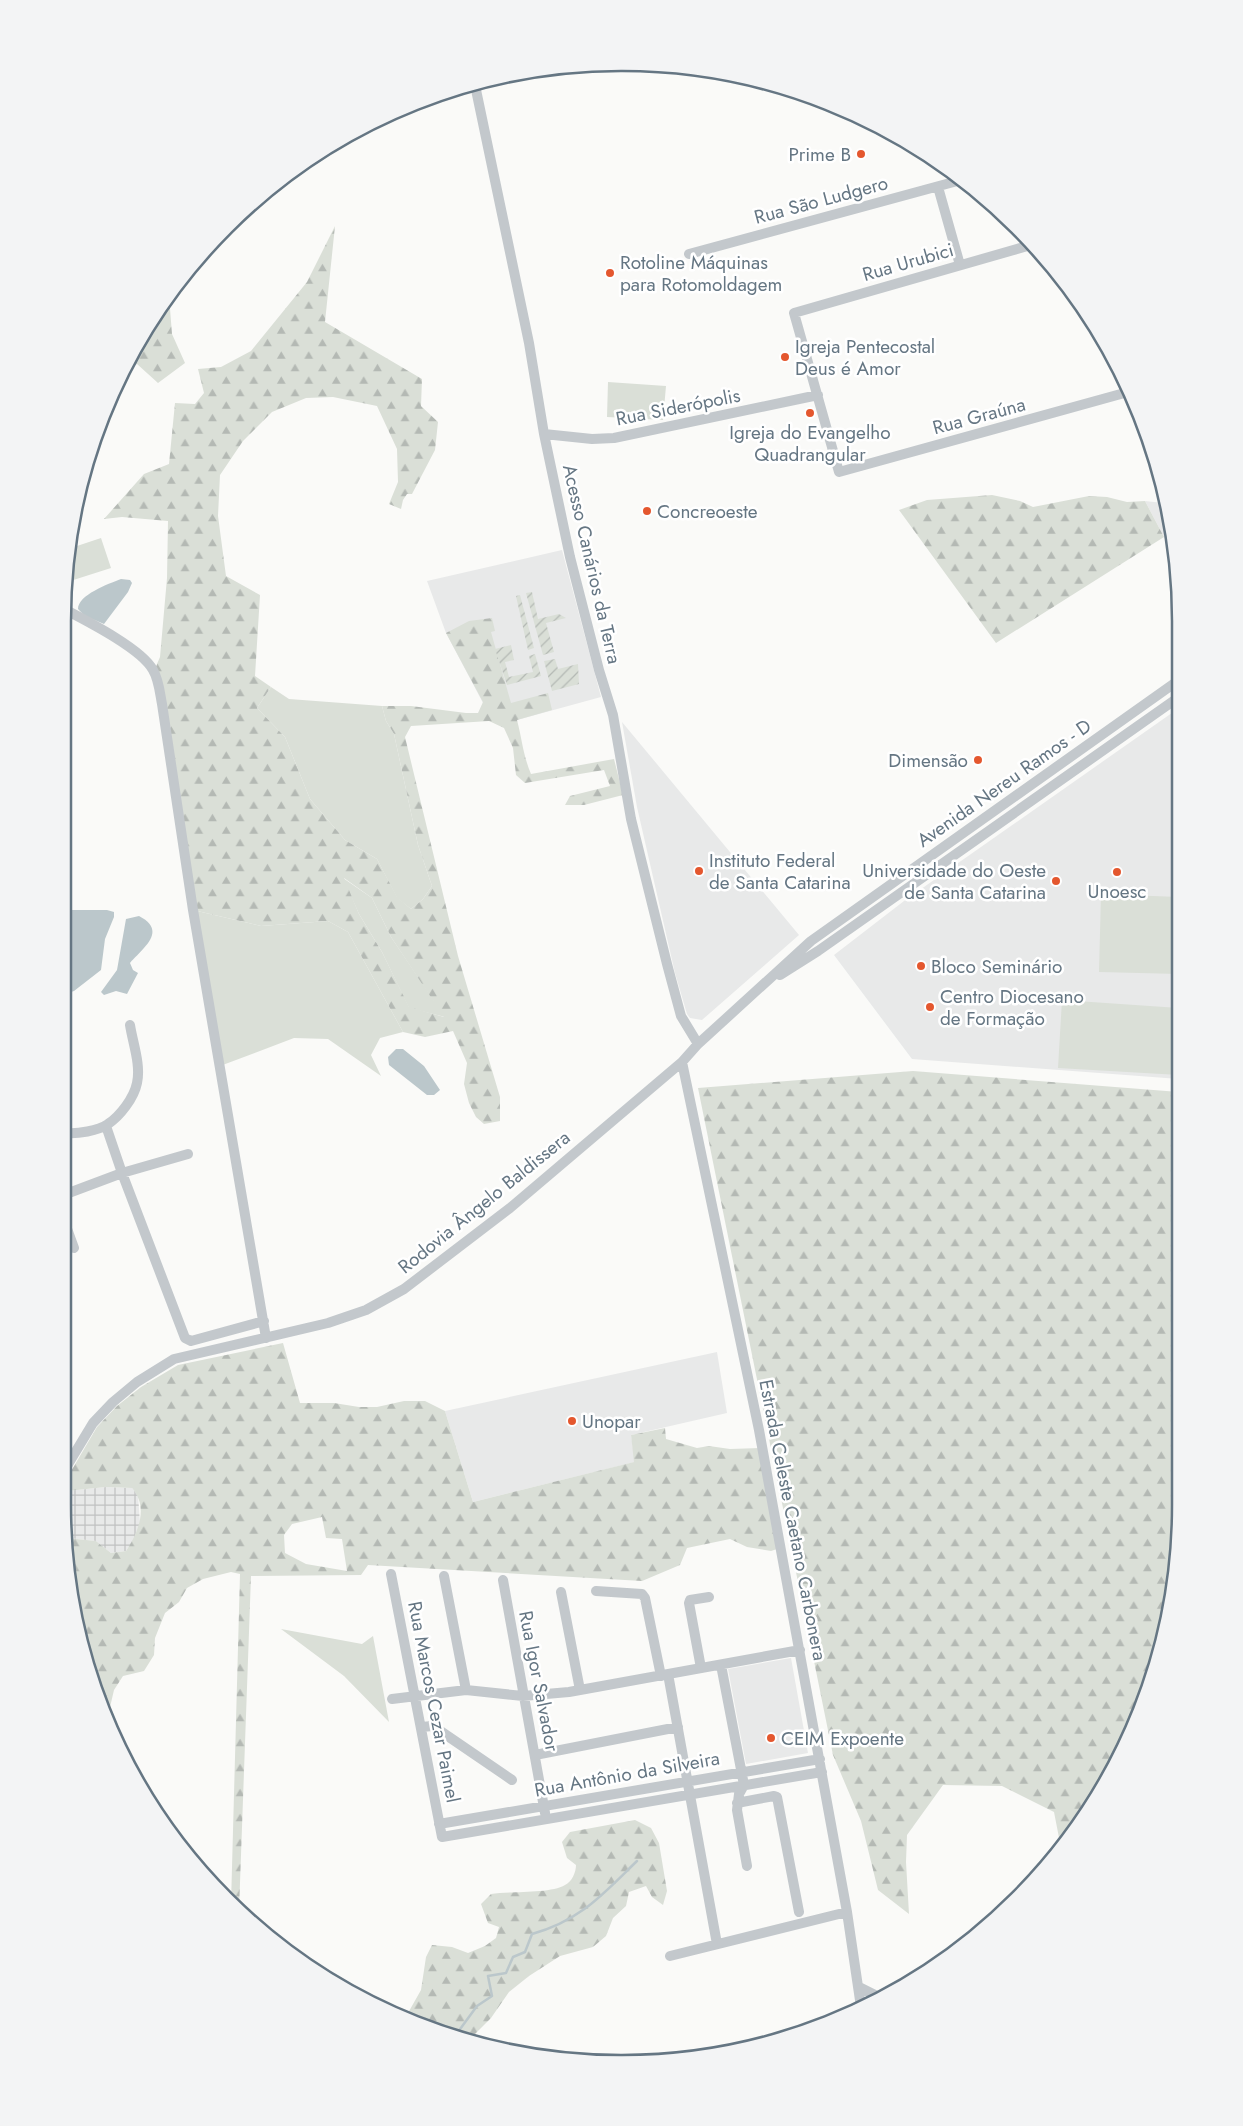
<svg xmlns="http://www.w3.org/2000/svg" width="1243" height="2126" viewBox="0 0 1243 2126" font-family="Jost,sans-serif">
<style>
.built{fill:#e8e9e9}
.industrial{fill:url(#industrial-grid)}
.grass{fill:#dadfd7}
.forest{fill:url(#forest-firs);fill-rule:evenodd}
.garden{fill:url(#garden-furrows)}
.water{fill:#bbc7cb}
.lines{fill:none;stroke-linecap:round;stroke-linejoin:round}
.stream{stroke:#bbc7cb;stroke-width:2.5}
.minor{stroke:#c3c8cc;stroke-width:10}
.poi-dot{fill:#e4572e;stroke:#fff;stroke-width:2}
.labels{text-anchor:middle;dominant-baseline:central;stroke-width:5;stroke-linejoin:round;paint-order:stroke}
.poi-label{font-size:19px;fill:#657683;stroke:#fff;text-anchor:start}
.street-label{font-size:19px;fill:#657683;stroke:#fff}
.rim{fill:none;stroke:#657683;stroke-width:2.5}
</style>
<defs>
<pattern id="industrial-grid" width="8" height="8" patternUnits="userSpaceOnUse" patternTransform="scale(1.25)"><rect width="8" height="8" fill="#e8e9e9"/><path d="M0 4h8M4 0v8" fill="none" stroke="#c0c1c2"/></pattern>
<pattern id="forest-firs" width="22" height="20" patternUnits="userSpaceOnUse" patternTransform="scale(1.25)"><rect width="22" height="20" fill="#dadfd7"/><path d="M5 1l3.5 6h-7zM16 11l3.5 6h-7z" fill="#b4b9b4"/></pattern>
<pattern id="garden-furrows" width="10" height="10" patternUnits="userSpaceOnUse" patternTransform="scale(1.25)"><rect width="10" height="10" fill="#dadfd7"/><path d="M-1 1l2-2M0 10L10 0M9 11l2-2" fill="none" stroke="#b4b9b4"/></pattern>
</defs>
<rect width="100%" height="100%" fill="#fafaf8"/>
<path class="built" d="M1145,501l18,2 10,49 -9,-15z
M562,550l39,147 -84,23 -34,-17 -37,-70 -19,-52z
M1179,708v371l-267,-20 -78,-104 70,-54z
M622,722l177,213 -97,85 -12,-2 -3,-4 -12,-41 -38,-166z
M717,1352l10,61 -96,22 4,27 -162,40 -28,-91z
M791,1658l17,95 -62,11 -18,-95z"/>
<path class="industrial" d="M106,1487l26,1 6,7 2,28 -6,16 -8,12 -15,2 -15,-12 -29,-3v-47z"/>
<path class="grass" d="M608,382l58,4 -3,34 -56,-3z
M101,538l10,30 -47,15 7,-35z
M271,687l18,12 93,7 4,15 8,13 24,111 14,41 -9,13 -12,10 -14,-11 -20,-39 -32,-19 -35,-41 -25,-62 -28,-29z
M343,878l29,20 19,39 54,80 -36,-9 -27,-56 -23,-38z
M1101,894l78,3v77l-80,-2z
M193,910l68,16 67,-5 20,11 55,100 -23,6 -9,17 10,21 -53,-37 -34,-1 -74,28z
M1062,1000l117,8v67l-121,-7z
M281,1629l81,15 11,-8 16,86 -45,-46z"/>
<path class="forest" d="M335,226l-10,96 97,57 -1,27 17,16 -3,28 -23,44h-5l-4,6 -2,9 -12,-5 9,-22 -1,-33 -20,-43 -44,-9 -27,1 -34,14 -29,29 -23,34 -2,41 8,60 34,19 -5,81 16,11 -14,21 28,29 25,62 35,41 32,19 20,38 14,12 12,-10 9,-13 -14,-41 -24,-111 -8,-13 -4,-15h29l55,7h12l5,-11 -37,-69 23,-12 23,-3 3,13 -4,1 20,71 37,-10 4,17 -35,10c5,19 6,35 14,54l83,-15 9,36 -39,10h-19l5,-9 40,-10 -6,-16 -79,13 -9,-8 -3,-27 -9,-20 -15,-7 -78,5 -6,11 53,219 42,141v24l-16,3 -8,-7 -7,-14 -5,-19 3,-21 -14,-32 -28,6 -22,-5 -55,-100 -20,-11 -67,5 -68,-16 -39,-239 6,-14 7,-79 1,-57 -46,-4 -18,2 40,-45 25,-10 6,-61 20,1 9,-11 -6,-24 23,-2 30,-16 56,-69zM344,878l28,20 19,39 53,80 -35,-10 -27,-55 -23,-38z
M169,296l3,38 13,29 -27,20 -21,-19 -10,6 30,-59z
M992,495l28,6 13,6 56,-11 18,1 20,5 18,-1 19,36 -168,106 -97,-133 28,-10z
M913,1071l266,21v449l-28,143 -65,131 -25,33 -7,-36 -52,-26 -59,-1 -36,50 -1,27 3,52 -31,-24 -17,-69 -28,-66 -135,-667z
M283,1343l17,60h34l25,4h18l27,-6h21l20,10 28,91 161,-40 -3,-27 34,-7 1,11 31,9 12,-2 21,3 30,-1 17,101 -6,2 -24,-4 -17,-8 -43,9 -7,17 -38,16 -274,-16 -7,10 -110,1 -12,335 -8,-7 9,-330 -9,-2 -28,7 -16,9 -8,14 -14,11 -10,25 -1,17 -10,16 -21,5 -9,14 -7,30 -15,-36 -25,-106v-40l29,3 15,12 15,-2c12,-18 23,-44 6,-63l-26,-1 -39,4v-13l30,-51 20,-21 24,-19 37,-22zM322,1517l4,21 16,1 5,32 -41,-7 -21,-11 -1,-18 8,-11z
M635,1820l16,8 8,15 8,48 -4,14 -11,-8 -6,-11 -17,6 -3,14 -13,12 -7,18 -13,11 -33,9 -31,20 -20,16 -18,26 -23,23 -74,-28h14l13,-23 5,-33 6,-12 20,2 16,6 17,-7 11,-8 3,-11 -11,-4 -7,-19 10,-10c19,-3 59,0 74,-9 7,-3 11,-13 11,-20l-9,-7 -5,-16 8,-10z"/>
<path class="garden" d="M532,592l6,27 21,-5 7,4 -20,5 8,29 -11,3 -17,-62z
M520,595l14,53 -6,2 -12,-54z
M511,645l3,15 -9,2 4,15 24,-5 -4,-16 6,-2 6,22 -34,9 -12,-36z
M555,659l3,10 20,-5 1,20 -27,7 -8,-30z"/>
<path class="water" d="M121,579l9,1 2,3 -4,9 -24,32 -19,-8 -7,-7c0,-14 30,-25 43,-30z
M65,910h42l7,2v5l-9,22 -4,31 -27,21 -9,3z
M139,916c29,15 4,32 -9,47l3,7 5,3 -11,21 -11,-3 -12,4 -3,-3 16,-22 9,-51z
M396,1049h7l21,17 16,24 -6,5h-7l-38,-30 -1,-8z"/>
<g class="lines">
<path class="stream" d="M455,2036l22,-30 15,-10 -4,-20 18,-3 7,-16 12,-5 7,-18c48,-13 71,-40 105,-73"/>
<path class="minor" d="M475,85l54,258 15,91 26,123 29,113 14,45 18,104 36,145 14,52 17,28
M938,187l22,78
M1031,245l-237,68 45,159 289,-80
M689,254l272,-74
M544,434l48,5 22,-1 204,-43
M64,609c23,12 78,40 89,61 6,10 7,24 9,34l31,206 73,428
M780,975l38,-24 361,-254
M682,1062l77,368 88,482 14,95
M106,1126l16,47 63,165 6,3 73,-20
M66,1133c11,1 32,-2 42,-9 12,-8 26,-26 29,-41 4,-18 -4,-39 -7,-58
M66,1194l56,-21 66,-19
M66,1226l8,22
M67,1466l26,-43 20,-21 24,-20 37,-23 154,-36 38,-13 38,-21 106,-81 172,-146 16,-18 113,-103 368,-261
M391,1574l51,263 380,-65
M444,1576l22,114
M503,1580l42,233
M596,1591l46,3 3,4 16,78
M561,1592l19,98
M721,1665l23,120 -5,9 -2,16 10,56
M701,1668l-12,-65 1,-3 19,-3
M668,1674l49,270
M392,1699l74,-9 57,6 46,-4 231,-42
M421,1727l12,-1 79,54
M535,1755l143,-28
M737,1803l37,-7 3,1 22,115
M439,1824l381,-65
M670,1956l177,-44
M859,1987l22,11"/>
</g>
<g class="poi-dot">
<circle cx="861" cy="154" r="5"/>
<circle cx="610" cy="273" r="5"/>
<circle cx="785" cy="357" r="5"/>
<circle cx="810" cy="413" r="5"/>
<circle cx="647" cy="511" r="5"/>
<circle cx="978" cy="760" r="5"/>
<circle cx="699" cy="871" r="5"/>
<circle cx="1117" cy="872" r="5"/>
<circle cx="1056" cy="881" r="5"/>
<circle cx="921" cy="966" r="5"/>
<circle cx="930" cy="1007" r="5"/>
<circle cx="572" cy="1421" r="5"/>
<circle cx="771" cy="1738" r="5"/>
</g>
<g class="labels">
<g class="poi-label">
<text x="851" y="154" text-anchor="end">Prime B</text>
<text x="620" y="262">Rotoline Máquinas<tspan x="620" dy="22">para Rotomoldagem</tspan></text>
<text x="795" y="346">Igreja Pentecostal<tspan x="795" dy="22">Deus é Amor</tspan></text>
<text x="810" y="432" text-anchor="middle">Igreja do Evangelho<tspan x="810" dy="22">Quadrangular</tspan></text>
<text x="657" y="511">Concreoeste</text>
<text x="968" y="760" text-anchor="end">Dimensão</text>
<text x="709" y="860">Instituto Federal<tspan x="709" dy="22">de Santa Catarina</tspan></text>
<text x="1046" y="870" text-anchor="end">Universidade do Oeste<tspan x="1046" dy="22">de Santa Catarina</tspan></text>
<text x="1117" y="891" text-anchor="middle">Unoesc</text>
<text x="931" y="966">Bloco Seminário</text>
<text x="940" y="996">Centro Diocesano<tspan x="940" dy="22">de Formação</tspan></text>
<text x="582" y="1421">Unopar</text>
<text x="781" y="1738">CEIM Expoente</text>
</g>
<g class="street-label">
<text transform="translate(821 200) rotate(-15)">Rua São Ludgero</text>
<text transform="translate(908 262) rotate(-16)">Rua Urubici</text>
<text transform="translate(678 407) rotate(-11)">Rua Siderópolis</text>
<text transform="translate(979 416) rotate(-15)">Rua Graúna</text>
<text transform="translate(592 564) rotate(77)">Acesso Canários da Terra</text>
<text transform="translate(1004 783) rotate(-35)">Avenida Nereu Ramos - D</text>
<text transform="translate(484 1202) rotate(-39)">Rodovia Ângelo Baldissera</text>
<text transform="translate(793 1520) rotate(79)">Estrada Celeste Caetano Carbonera</text>
<text transform="translate(539 1681) rotate(79)">Rua Igor Salvador</text>
<text transform="translate(434 1702) rotate(79)">Rua Marcos Cezar Paimel</text>
<text transform="translate(627 1774) rotate(-10)">Rua Antônio da Silveira</text>
</g>
</g>
<path d="M0 0H1243V2126H0ZM621 71H622A550 550 0 0 1 1172 621V1505A550 550 0 0 1 622 2055H621A550 550 0 0 1 71 1505V621A550 550 0 0 1 621 71Z" fill="#f3f4f5" fill-rule="evenodd"/>
<path class="rim" d="M621 71H622A550 550 0 0 1 1172 621V1505A550 550 0 0 1 622 2055H621A550 550 0 0 1 71 1505V621A550 550 0 0 1 621 71Z"/>
</svg>
